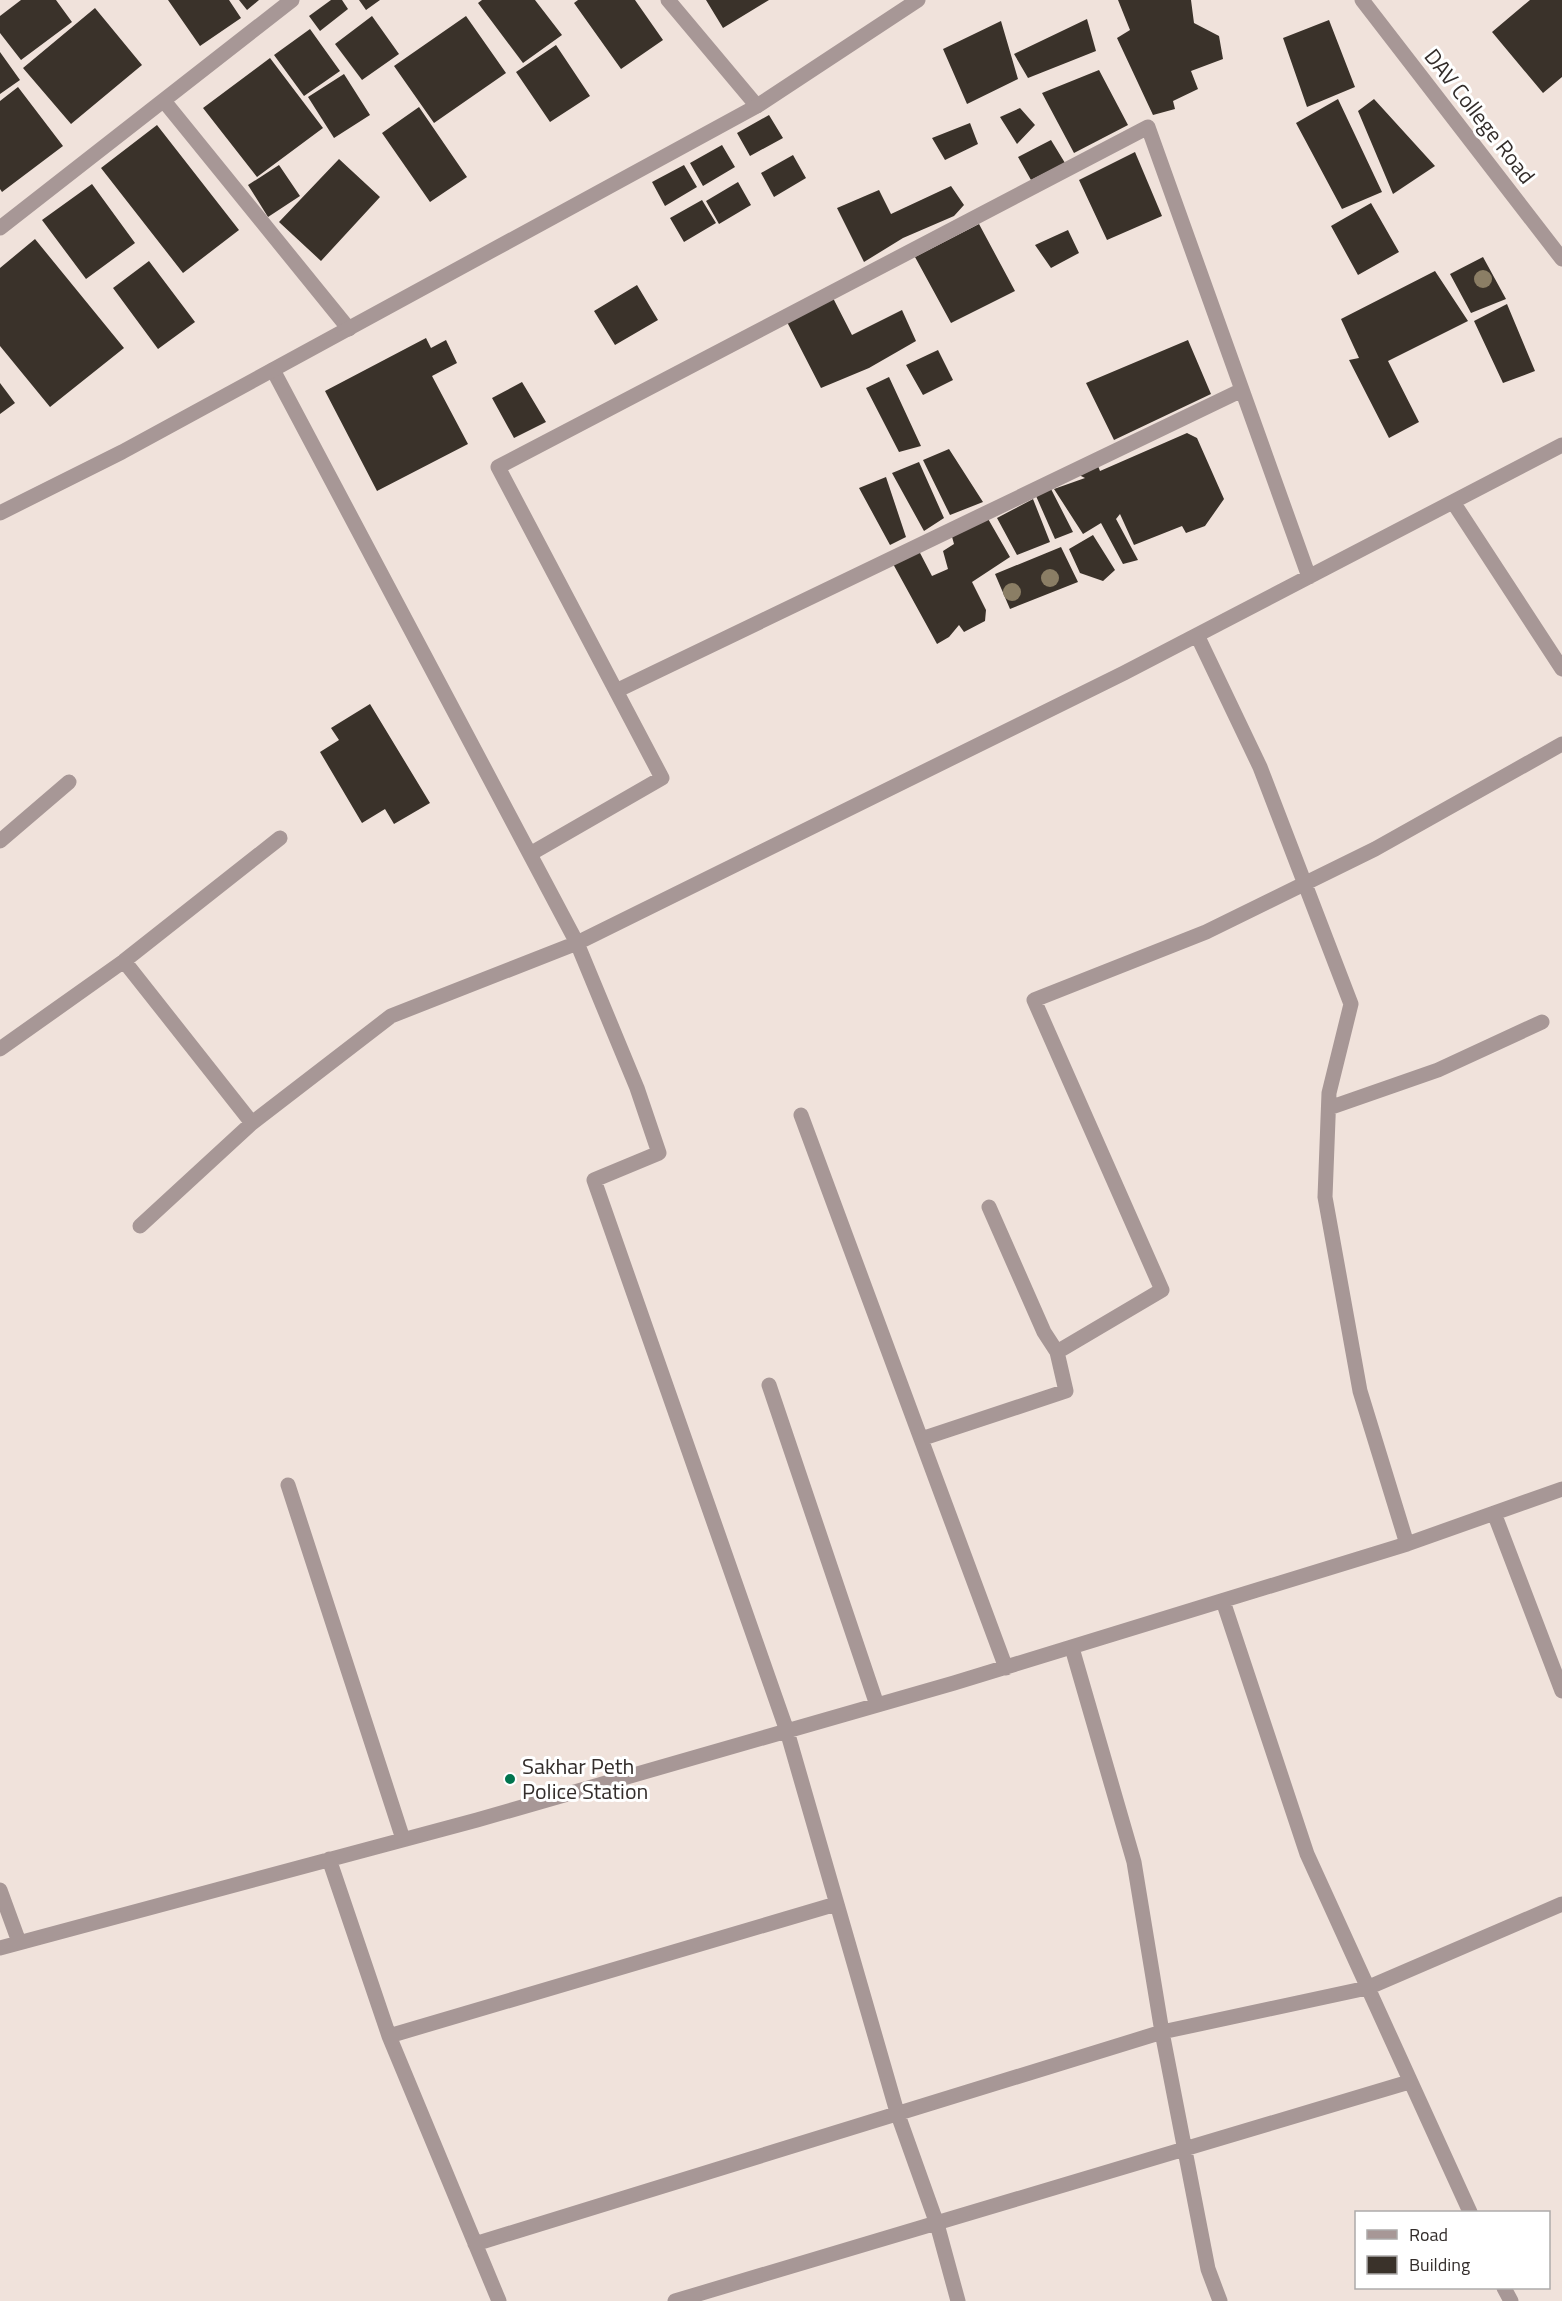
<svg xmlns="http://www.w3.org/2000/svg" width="1562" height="2301" viewBox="0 0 1562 2301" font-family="'Titillium Web',sans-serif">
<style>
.building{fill:#3a322a}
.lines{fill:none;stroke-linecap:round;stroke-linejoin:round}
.minor{stroke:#a79796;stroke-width:15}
.tertiary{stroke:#a79796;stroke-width:15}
.tree{fill:#8b7e65}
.poi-dot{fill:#00744e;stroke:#fff;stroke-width:2}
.labels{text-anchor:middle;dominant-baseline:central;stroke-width:6;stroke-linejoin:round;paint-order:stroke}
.street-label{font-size:22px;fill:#332d2b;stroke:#fff}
.poi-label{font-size:22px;fill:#332d2b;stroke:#fff;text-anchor:start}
</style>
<rect width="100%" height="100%" fill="#f0e2db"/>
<path class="building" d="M21,0h35l16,22 -51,38 -21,-27v-17z
M168,0h61l12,18 -41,28z
M239,0h20l-12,10z
M331,0h11l6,9 -28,22 -11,-15z
M359,0h21l-14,10z
M482,0h53l27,35 -39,28 -45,-60z
M578,0h57l28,40 -42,29 -47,-66z
M706,0h63l-46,28z
M1118,0h73l3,23 25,13 4,23 -32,12 7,18 -25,12 2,8 -22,6 -36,-77 13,-8z
M1530,0h32v77l-19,16 -51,-61z
M95,8l47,57 -71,59 -48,-56z
M372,16l27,38 -37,26 -27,-36z
M466,16l40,57 -72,50 -40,-57z
M1087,19l9,32 -68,27 -14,-24z
M1329,20l26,67 -48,20 -24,-69z
M1001,21l17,58 -51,25 -24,-55z
M310,29l30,42 -36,25 -30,-41z
M556,45l34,51 -40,26 -34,-50z
M0,52l20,28 -20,14z
M270,58l53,70 -66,49 -54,-69z
M1099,70l29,55 -54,28 -32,-60z
M344,74l26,41 -36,23 -26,-41z
M18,87l45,59 -61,46 -2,-3v-88z
M1338,99l44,93 -40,17 -46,-86z
M1374,99l61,67 -42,28 -35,-83z
M419,107l48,70 -37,25 -48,-69z
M1020,108l15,17 -18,19 -17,-27z
M769,115l14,23 -33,18 -13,-23z
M970,123l8,21 -33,16 -13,-22z
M157,125l82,105 -56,43 -82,-105z
M1051,140l14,23 -34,17 -13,-23z
M722,145l13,22 -32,19 -13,-23z
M1135,152l27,64 -55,24 -28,-60z
M793,155l13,23 -32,19 -13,-24z
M339,159l41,38 -59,64 -42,-39z
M279,165l21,31 -32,21 -20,-32z
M684,165l13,22 -32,19 -13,-24z
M738,182l13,23 -32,19 -13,-23z
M92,184l43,59 -49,36 -44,-59z
M951,186l13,19 -10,11 -51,22 -39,24 -27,-54 42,-18 12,24z
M702,200l14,23 -32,19 -14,-24z
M1371,203l28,49 -41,23 -27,-49z
M979,224l36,67 -64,32 -36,-66z
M1068,230l11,23 -28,15 -16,-23z
M35,239l89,109 -74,59 -50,-61v-78z
M1483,257l23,42 -35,14 -21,-39z
M149,261l46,61 -37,27 -45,-61z
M1435,271l33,50 -80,40 31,61 -30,16 -40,-78 10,-2 -18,-39z
M637,285l21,35 -43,25 -21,-34z
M833,298l19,37 50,-25 14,31 -47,27 -48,20 -34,-66z
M1507,304l28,67 -32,12 -29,-62z
M426,338l5,10 15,-8 11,23 -25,13 36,68 -91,47 -52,-100z
M1188,340l23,54 -97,46 -28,-57z
M938,350l15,30 -30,15 -17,-30z
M889,377l32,69 -22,6 -33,-64z
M522,382l24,40 -32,16 -22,-40z
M0,383l15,20 -15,11z
M1187,433l10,5 27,61 -19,27 -19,7 -4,-7 -48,19 -14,-31 -4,5 22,41 -15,4 -22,-41 -18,11 -29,-45 31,-11 -6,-3 19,-9 2,5z
M949,449l34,53 -33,13 -27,-55z
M919,462l25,56 -20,13 -32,-58z
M886,477l20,60 -16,8 -31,-57z
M1051,489l22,43 -18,7 -19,-43z
M1033,499l17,43 -33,13 -20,-37z
M987,517l23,40 -38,25 14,28 -1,11 -21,11 -5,-7 -10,12 -12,7 -45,-82 27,-11 13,25 16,-7 -5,-18 11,-7 -3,-11z
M1093,535l22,35 -12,11 -23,-8 -11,-24z
M1061,547l17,35 -68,27 -15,-35z
M370,704l60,99 -36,21 -9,-15 -23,14 -42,-71 19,-12 -8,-12z"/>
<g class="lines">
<path class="minor" d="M668,0l89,106
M164,101l185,228
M0,228l292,-228
M273,370l304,573 60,145 22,65 -65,27 193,551 110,381 40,112 21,77
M1453,502l109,167
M1197,635l63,132 91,237 -22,89 -4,104 35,194 47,153
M616,691l626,-301
M0,841l69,-59
M530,854l132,-76 -164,-311 650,-340 161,450
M124,961l128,162
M0,1049l124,-88 156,-123
M1329,1108l109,-38 104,-48
M801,1115l120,324 145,-48 -9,-39
M989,1207l55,125 13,20 105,-62 -128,-290 172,-68 169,-83 187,-105
M140,1226l112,-103 139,-107 186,-73 547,-270 438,-228
M769,1385l108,320
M921,1439l85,229
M288,1485l115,354
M1494,1513l68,178
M1223,1601l84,253 163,358
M1072,1648l62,214 28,170 46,237 12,32
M329,1859l60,177
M0,1890l19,52
M0,1948l477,-128 477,-137 453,-139 155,-55
M475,2244l687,-212 205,-44 195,-84
M1504,2288l7,13
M499,2301l-110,-265 447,-132
M675,2301l734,-219"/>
<path class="tertiary" d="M1362,0l200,259
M0,513l122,-61 635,-346 161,-106"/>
</g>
<g class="tree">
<circle cx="1483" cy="279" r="9"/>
<circle cx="1050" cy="578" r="9"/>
<circle cx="1012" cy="592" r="9"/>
</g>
<circle class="poi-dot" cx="510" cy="1779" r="6"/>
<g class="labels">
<g class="street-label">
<text transform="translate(1480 116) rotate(52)">DAV College Road</text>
</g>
<g class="poi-label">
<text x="522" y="1766">Sakhar Peth<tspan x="522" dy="25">Police Station</tspan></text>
</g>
</g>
<rect x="1355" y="2211" width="195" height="78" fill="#ffffff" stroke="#adabaa" stroke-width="1.5"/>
<rect x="1367" y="2230" width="30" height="9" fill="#a79796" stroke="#adabaa" stroke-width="1.5"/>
<text x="1409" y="2241" font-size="18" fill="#332d2b">Road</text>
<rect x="1367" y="2256" width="30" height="18" fill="#3a322a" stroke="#adabaa" stroke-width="1.5"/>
<text x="1409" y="2271" font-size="18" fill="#332d2b">Building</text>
</svg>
